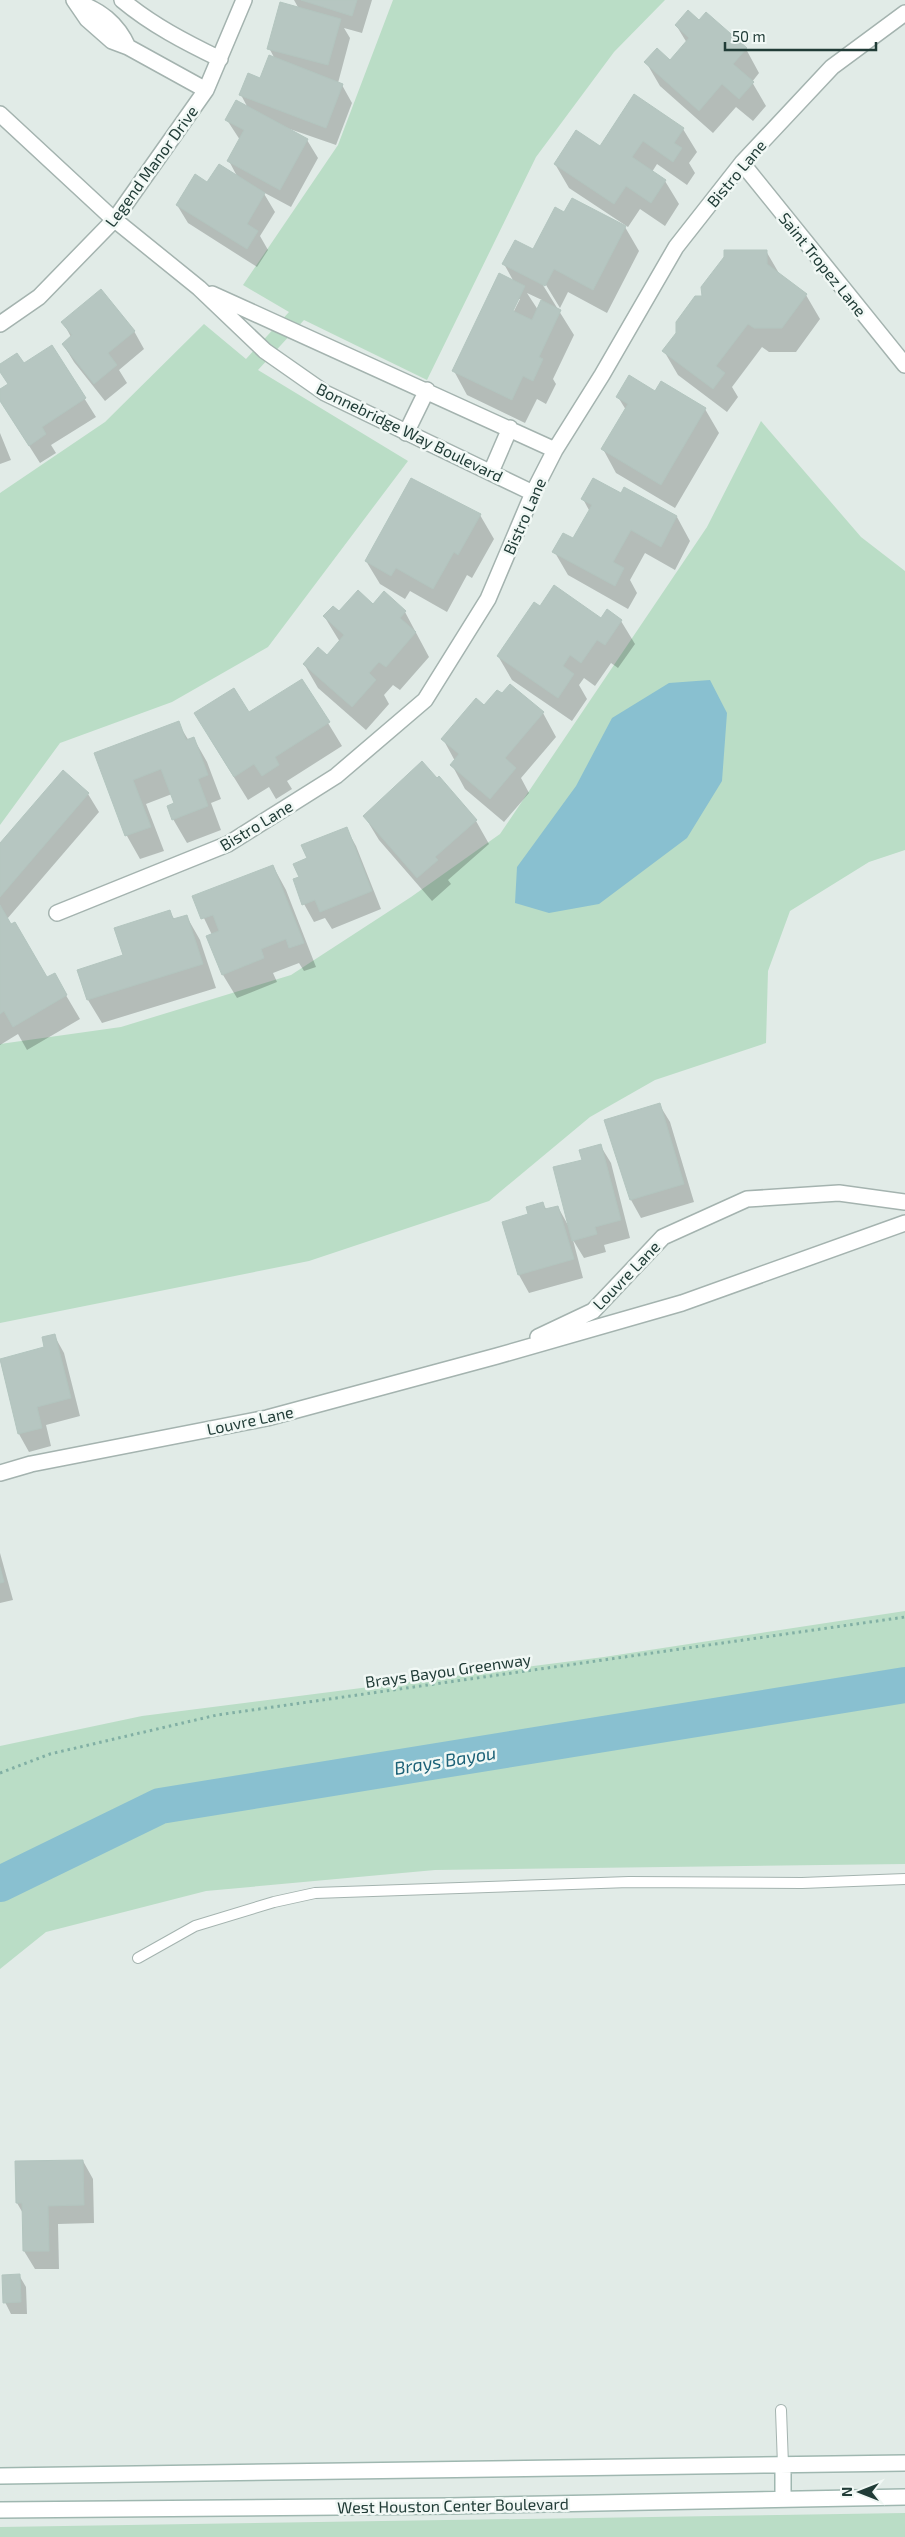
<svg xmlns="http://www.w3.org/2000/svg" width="905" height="2537" viewBox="0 0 905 2537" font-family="'Exo 2',sans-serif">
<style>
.green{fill:#baddc6}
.water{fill:#89c0d0}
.shadow{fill:#0003;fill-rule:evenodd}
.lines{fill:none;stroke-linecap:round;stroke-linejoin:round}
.river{stroke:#89c0d0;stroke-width:36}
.building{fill:#b6c6c1;stroke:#b3c5bf}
.lane-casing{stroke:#a4b3af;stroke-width:12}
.street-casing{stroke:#a4b3af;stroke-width:18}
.secondary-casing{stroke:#9fb7b0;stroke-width:18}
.path{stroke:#81afa4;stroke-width:3;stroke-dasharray:2.5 4;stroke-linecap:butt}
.lane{stroke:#fff;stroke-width:10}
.street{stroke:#fff;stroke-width:15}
.secondary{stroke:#fff;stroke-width:15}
.labels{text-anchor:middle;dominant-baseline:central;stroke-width:5;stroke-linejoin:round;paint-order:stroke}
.street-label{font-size:16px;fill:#213c37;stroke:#f1f8f5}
.water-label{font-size:18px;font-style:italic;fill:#1c6177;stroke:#f1f8f5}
</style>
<rect width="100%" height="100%" fill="#e1ebe7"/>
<path class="green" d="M393,0h272l-51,52 -78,105 -109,223 -123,-60 -46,50 150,91 -140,186 -96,55 -112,41 -60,82v-332l105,-71 99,-98 42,35 43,-47 -46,-27 95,-140z
M761,421l100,116 44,34v279l-36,12 -79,49 -22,60 -2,72 -111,37 -65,37 -101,84 -180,60 -309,62v-279l121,-17 170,-52 120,-78 89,-63 207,-307z
M905,1611v253l-470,6 -229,21 -160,41 -46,37v-223l142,-30 462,-59z
M905,2513v24h-905v-10z"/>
<path class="water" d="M710,680l17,33 -5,68 -35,57 -88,66 -50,9 -34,-10 2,-36 59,-81 36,-68 57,-35z"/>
<path class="shadow" d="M294,0h78l-10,33 -18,-5 6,10 -12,45 4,2 10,18 -16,42 -55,-19 26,14 11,18 -27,49 -28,-15 12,20 -15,24 8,14 -11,17 -69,-44 -11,-18 31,-21 30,-6 -9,-17 11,-21 -13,-20 21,-12 -7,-13 20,-16 14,-20 -6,-11 30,-39z
M699,22l47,27 13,24 -7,9 14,24 -13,15 -17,-14 -23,26 -53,-47 -14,-24h24l17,-19 -11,-18z
M683,129l14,23 -8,11 6,10 -8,12 -30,-21 -5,8 13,9 14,23 -14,22 -25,-17 -12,18 -59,-39 -14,-24 45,-16z
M565,214l60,13 14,24 -32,62 -39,-21 -8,16 -17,-28 -2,2 33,53 -21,44 3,5 -10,20 -9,-5 -12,24 -58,-28 -13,-24 60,-89 -10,-18 29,-13zM527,293l15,7 -4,10zM517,299h3l-9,18 -2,-1z
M766,251l14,24 26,20 14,24 -24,33h-27l-7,-5 -30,40 6,10 -11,15 -49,-37 -14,-24 39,-53z
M63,322l71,9 10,18 -25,21 8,13 -22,18 -31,-39 -11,-18 8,-7z
M52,347l44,70 -45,28 5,8 -16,10 -40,-63v-10l9,-5 -9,-15v-5h24z
M656,392l49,17 14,24 -44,75 -59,-35 -13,-24 23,-39 -8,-13z
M0,433l11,27 -11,4z
M624,489l53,28 13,24 -15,29 -30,-17 -15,27 7,13 -9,16 -60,-34 -14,-24 20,-11 16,-28 -7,-13 38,-4z
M480,515l14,24 -22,39 -5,-3 -20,37 -37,-21 -5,8 -25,-15 -14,-23z
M373,606l32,6 24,45 -29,33 -7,-5 -9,10 5,9 -23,26 -48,-42 -14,-24 23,-7 13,-15 -16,-26z
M602,620l19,1 14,23 -17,24 -7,-5 -16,23 -11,-8 -5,7 8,14 -15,22 -60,-41 -14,-24z
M485,707l58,6 13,24 -35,41 8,15 -25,29 -39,-33 -13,-24 3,-4 -12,-22z
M249,714l79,9 14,23 -55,35 5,8 -16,10 -7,-12 -21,13 -39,-63z
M178,723l11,18 5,-2 13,23 14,37 -10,4 10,27 -34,13 -14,-24 2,-15 -3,-10 -26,10 18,47 -24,8 -13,-23 -31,-82z
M88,794l11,18 -92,107 40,60 7,-4 26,44 -53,31 -9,-16 -18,11v-200z
M365,817l111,4 13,23 -41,36 3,4 -19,17 -53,-61z
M346,828l10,18 25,63 -49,20 -7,-11 -11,4 -10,-18 -4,-26 8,-19z
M273,866l13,24 30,77 -12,4 -5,-8 -26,10 4,9 -40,16 -14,-23 -15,-38 4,-2 -18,-38z
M169,911l6,9 12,-3 13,23 16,48 -114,35 -14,-23 37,-44z
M659,1104l11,18 24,80 -53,16 -10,-18 -25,-79z
M600,1145l11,18 19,75 -26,7 2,7 -22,6 -11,-18 10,38 -54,15 -10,-18 -15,-52 26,-8 12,-12 5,7 11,-3 11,20 14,-66z
M54,1335l10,18 16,63 -34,9 5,21 -22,6 -10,-18 -19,-74 46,-12z
M0,1553l13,47 -13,3z
M83,2161l10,18 1,44 -36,1 1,45h-24l-11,-18v-36l-7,-12z
M19,2275l7,12 1,27h-16l-6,-12z"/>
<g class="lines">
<path class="river" d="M0,1884l160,-78 745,-121"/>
</g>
<path class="building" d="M301,0h56l-5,16z
M280,2l61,17 -13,46 -61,-16z
M688,10l11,10 7,-8 41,36 -14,16 21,18 -15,17 -17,-15 -23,27 -55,-49 13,-14 13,12 19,-22 -14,-13z
M269,55l74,29 -17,44 -87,-33 9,-22 12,5z
M634,94l50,34 -10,15 8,5 -9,14 -30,-21 -11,16 34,23 -15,23 -25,-17 -12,18 -60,-40 22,-34 24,16z
M236,100l72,39 -28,51 -53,-29 17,-31 -19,-10z
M219,164l46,29 -18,31 11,7 -11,18 -71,-44 19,-31 12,8z
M572,198l54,28 -33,64 -39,-21 -9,17 -43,-22 13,-24 18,9 22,-42 9,5z
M724,250h43v14l40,30 -25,34h-28l-6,-4 -32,42 9,7 -12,16 -51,-38 14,-18v-11l19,-26h7l-1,-9 23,-30z
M499,273l26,13 -12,25 19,9 9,-20 20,10 -22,47 4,2 -10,22 -10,-5 -11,24 -60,-29z
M101,289l34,42 -27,22 9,12 -23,19 -32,-40 10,-9 -11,-13z
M52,345l34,53 -44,29 4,7 -17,12 -29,-45v-12l8,-5 -8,-12v-8l17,-11 7,10z
M629,375l26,16 6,-10 45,27 -45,77 -60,-36 27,-45 -12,-7z
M411,478l70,36 -23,41 -4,-3 -21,37 -37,-21 -5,8 -26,-15z
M593,478l28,15 3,-6 53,29 -16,31 -30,-17 -18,32 11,6 -9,18 -63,-34 11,-19 10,5 19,-33 -11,-6z
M554,585l47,33 6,-9 15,11 -17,25 -8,-5 -16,23 -11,-8 -7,11 11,8 -16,24 -61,-42 37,-54 6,4z
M358,590l15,14 11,-13 22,20 -6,7 16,14 -30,35 -7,-5 -10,11 7,7 -24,27 -49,-43 15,-17 9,8 17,-20 -21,-19 10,-10 6,5z
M302,679l28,43 -55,35 4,8 -17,11 -8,-12 -20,13 -40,-64 40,-25 15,24z
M510,684l34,28 -39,46 11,10 -26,31 -40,-34 9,-11 -18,-15 35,-41 8,7 13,-15 5,3z
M179,721l7,19 8,-3 14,38 -10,4 10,27 -36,14 -5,-14 7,-3 -13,-34 -28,11 18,47 -26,9 -31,-83z
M422,761l15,17 2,-2 38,44 -42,37 3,3 -21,18 -54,-62z
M63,770l26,23 -89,104v-54z
M347,827l25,64 -52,21 -5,-12 -13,5 -9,-26 6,-2 -6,-13 14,-6 -6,-13z
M273,865l31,78 -15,5 -3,-9 -25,10 3,9 -42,17 -16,-39 13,-5 -6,-16 -12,4 -9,-23z
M0,905l11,19 4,-2 32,55 8,-4 12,22 -54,32 -9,-16 -4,3z
M170,910l3,9 14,-4 16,49 -116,36 -10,-30 46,-15 -9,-27z
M660,1103l24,81 -54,16 -26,-80z
M601,1144l20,76 -26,7 2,7 -25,7 -19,-74 29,-7 -3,-10z
M543,1202l2,7 13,-3 16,53 -56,16 -16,-53 26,-8 -2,-7z
M55,1334l16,64 -34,9 5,21 -24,6 -18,-75 44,-12 -2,-10z
M0,1567l4,15 -4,1z
M83,2160l1,45 -36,1 1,45h-26l-1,-48h-6l-1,-42z
M20,2274l1,28 -18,1 -1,-28z"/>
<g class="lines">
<g class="lane-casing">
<path id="lane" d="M138,1958l57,-32 79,-24 41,-9 314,-11 173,1 103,-4
M781,2410l2,55"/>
</g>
<g class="street-casing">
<path id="street" d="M74,0l13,19 25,22 16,6 78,43
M122,0c30,25 63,42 98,59
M76,2c24,8 41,21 52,45
M0,114l110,102 89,72 66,63 60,42 208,100
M742,163l163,202
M212,294l343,156
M0,324l39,-27 76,-78 91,-129 38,-90
M406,433l21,-43
M491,472l19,-44
M57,913l171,-69 108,-68 89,-76 63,-101 45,-106 22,-43 47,-75 74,-128 66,-84 90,-96 73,-54
M538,1337l55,-26 70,-74 84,-38 92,-6 66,9
M0,1473l31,-9 236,-46 230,-62 185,-53 223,-80"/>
</g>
<g class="secondary-casing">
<path id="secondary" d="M783,2465v33
M0,2476l905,-13
M0,2510l450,-4 455,-9"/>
</g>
<path class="path" d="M0,1773l50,-19 167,-39 688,-98"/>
<use href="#lane" class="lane"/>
<use href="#street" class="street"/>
<use href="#secondary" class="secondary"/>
</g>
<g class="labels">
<g class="street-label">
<text transform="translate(151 166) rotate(-54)">Legend Manor Drive</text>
<text transform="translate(736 173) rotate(-50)">Bistro Lane</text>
<text transform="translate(823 264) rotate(51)">Saint Tropez Lane</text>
<text transform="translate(410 432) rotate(26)">Bonnebridge Way Boulevard</text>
<text transform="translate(524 516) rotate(-66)">Bistro Lane</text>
<text transform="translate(256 825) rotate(-31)">Bistro Lane</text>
<text transform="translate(626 1275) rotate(-46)">Louvre Lane</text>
<text transform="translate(250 1420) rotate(-12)">Louvre Lane</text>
<text transform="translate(448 1670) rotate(-8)">Brays Bayou Greenway</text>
<text transform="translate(453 2505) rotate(-1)">West Houston Center Boulevard</text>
</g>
<g class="water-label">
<text transform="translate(445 1760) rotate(-9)">Brays Bayou</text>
</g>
</g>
<g transform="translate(860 2492) rotate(270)" stroke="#f1f8f5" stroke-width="4" paint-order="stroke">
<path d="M0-4L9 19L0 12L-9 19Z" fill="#213c37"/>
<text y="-8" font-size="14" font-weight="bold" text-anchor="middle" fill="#213c37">N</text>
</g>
<path d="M725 42v8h151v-8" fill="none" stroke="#213c37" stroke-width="2.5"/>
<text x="732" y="42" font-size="15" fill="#213c37" stroke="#f1f8f5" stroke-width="4" paint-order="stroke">50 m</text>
</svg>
